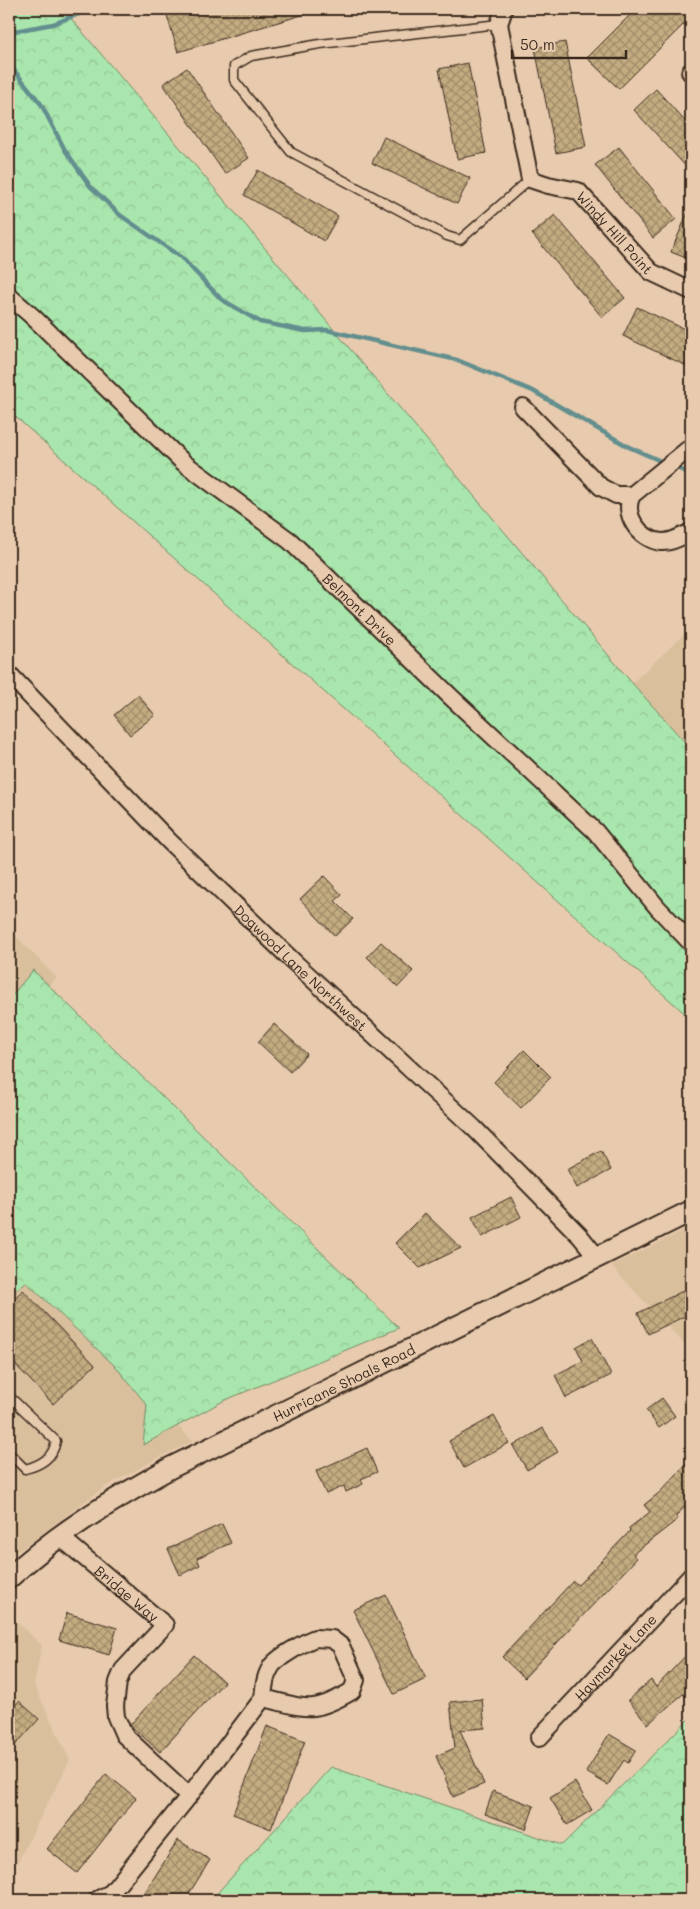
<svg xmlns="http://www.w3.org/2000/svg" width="700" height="1909" viewBox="0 0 700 1909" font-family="Mali,sans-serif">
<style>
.built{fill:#dabf9d}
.forest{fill:url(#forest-crowns);stroke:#728866}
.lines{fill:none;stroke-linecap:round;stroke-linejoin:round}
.stream{stroke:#648e8e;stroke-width:4.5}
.building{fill:url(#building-cross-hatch);stroke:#3b2a1e}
.service-casing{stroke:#3b2a1e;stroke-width:11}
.minor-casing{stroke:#3b2a1e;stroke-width:20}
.tertiary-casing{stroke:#3b2a1e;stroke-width:24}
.service{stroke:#e8cbae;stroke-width:8}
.minor{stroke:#e8cbae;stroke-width:16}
.tertiary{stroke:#e8cbae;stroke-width:20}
.labels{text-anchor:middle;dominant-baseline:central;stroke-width:4;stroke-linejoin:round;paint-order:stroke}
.street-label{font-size:14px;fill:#3b2a1e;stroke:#e8cbae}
</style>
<defs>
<pattern id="forest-crowns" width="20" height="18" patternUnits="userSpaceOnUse" patternTransform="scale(1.25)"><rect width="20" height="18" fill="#a9e6ad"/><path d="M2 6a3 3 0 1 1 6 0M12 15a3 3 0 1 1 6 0" fill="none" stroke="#92c594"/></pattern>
<pattern id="building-cross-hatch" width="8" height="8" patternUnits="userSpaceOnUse" patternTransform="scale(1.25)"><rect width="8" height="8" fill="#c3ac81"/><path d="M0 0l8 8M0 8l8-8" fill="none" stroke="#a08c69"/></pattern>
</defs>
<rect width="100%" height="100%" fill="#e8cbae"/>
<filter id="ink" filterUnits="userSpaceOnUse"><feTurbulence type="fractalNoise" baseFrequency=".02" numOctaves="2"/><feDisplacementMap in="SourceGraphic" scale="10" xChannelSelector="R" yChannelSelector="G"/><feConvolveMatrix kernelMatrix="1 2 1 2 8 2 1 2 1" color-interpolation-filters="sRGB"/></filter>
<g filter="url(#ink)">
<path class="built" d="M691,628v121l-59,-66z
M9,929l48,49 -48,45z
M691,1227v124l-80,-85z
M9,1258l184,183 -33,16 -55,30 -85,63 -11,6z
M9,1615l33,30 -8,40 36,75 -61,119z"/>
<path class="forest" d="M9,9h54l569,674 59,66v270l-682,-608z
M33,970l366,358 -176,73 -80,44 4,-40 -31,-38 -90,-85 -17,13v-296z
M691,1717v183h-480l120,-133 231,78z"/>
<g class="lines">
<path class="stream" d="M9,32l44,-8 39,-15
M9,64l32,40 24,46 25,36 30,29 62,43 39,41 39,23 45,9 22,-1 130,30 76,31 96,56 36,16
M674,467l17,7"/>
</g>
<path class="building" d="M176,9h136v3l-134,40 -12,-40z
M636,9h55v8l-72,72 -32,-31z
M565,42l21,105 -30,6 -21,-105z
M468,63l18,90 -29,6 -18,-90z
M187,68l62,90 -24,16 -62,-90z
M656,89l35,39v44l-57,-62z
M384,137l86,41 -13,26 -85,-41z
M619,147l57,72 -23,19 -58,-73z
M258,170l80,46 -14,25 -80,-46z
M691,205v55l-20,-8z
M555,215l70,83 -23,19 -70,-83z
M637,307l54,25v36l-68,-32z
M138,695l17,20 -25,20 -16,-20z
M324,876l18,19 -7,6 18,18 -18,17 -35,-37z
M381,942l32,29 -15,16 -31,-30z
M274,1024l33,30 -17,18 -32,-30z
M524,1050l27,27 -30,31 -27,-26z
M601,1151l10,19 -34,18 -10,-19z
M511,1197l10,20 -39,20 -10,-20z
M425,1213l36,35 -41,20 -25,-25z
M691,1287v26l-43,21 -10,-21z
M23,1290l72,75 -42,39 -44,-46v-55z
M592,1338l19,37 -45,23 -11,-23 28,-14 -7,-14z
M662,1398l13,18 -16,12 -13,-18z
M494,1416l15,27 -45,25 -15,-27z
M543,1428l15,24 -31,18 -14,-24z
M367,1448l10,24 -16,7 2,5 -17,8 -2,-6 -18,8 -10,-23z
M691,1459v41l-15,16 2,3 -45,35 4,4 -113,120 -22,-21 71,-76 5,4 52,-54 -1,-3 21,-16 -6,-7 16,-13z
M222,1524l9,19 -34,15 3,7 -20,10 -12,-26z
M386,1595l40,84 -32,15 -41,-84z
M67,1613l50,15 -8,27 -50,-15z
M691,1650v52l-8,-8 -35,30 -20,-24 23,-20 5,7z
M194,1655l30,27 -64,70 -30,-27z
M482,1699l3,29 -25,2 24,54 -31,13 -17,-41 19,-8 -5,-46z
M19,1701l20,18 -30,33v-39z
M267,1726l38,15 -34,88 -38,-15z
M609,1734l27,16 -8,13 -4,-3 -16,25 -22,-13z
M106,1774l30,24 -59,75 -30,-24z
M575,1782l17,28 -25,15 -17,-27z
M493,1791l41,15 -8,23 -41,-15z
M178,1840l32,20 -25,40h-45z"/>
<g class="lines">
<g class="service-casing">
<path id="service" d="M499,24l-179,20 -69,12 -17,10v14l57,72 156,84 13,4 70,-61
M9,1396l47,45c-3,17 -15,24 -31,28l-16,-16"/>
</g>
<g class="minor-casing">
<g id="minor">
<path id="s1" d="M504,9l-5,15 31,155 18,6 30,6 73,81 40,19"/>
<path d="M690,72l1,1"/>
<path id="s2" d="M9,296l23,20 152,147 106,78 161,156 144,134 62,76 34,36"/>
<path d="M523,407l78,80 15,8h16"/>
<path d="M691,447l-59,48c-10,19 7,44 29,47 10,1 21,-6 30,-10"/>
<path id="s3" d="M9,674l160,167 125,121 180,166 106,108 17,21"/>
<path id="s4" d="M59,1536l106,89 -42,45 -5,12 -3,24 1,11 8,18 65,61"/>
<path d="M315,1638l17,1 9,7 15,34 -4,11c-41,24 -45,17 -89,7 1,-11 2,-22 8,-31 5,-9 34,-25 44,-29z"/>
<path id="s5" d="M539,1738l152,-162"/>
<path d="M111,1893l78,-97 74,-98"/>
<path d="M97,1900l14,-7 1,7"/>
</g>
</g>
<g class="tertiary-casing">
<g id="tertiary">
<path id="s6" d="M9,1578c51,-47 102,-77 161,-110l521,-257"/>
</g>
</g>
<use href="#service" class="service"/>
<use href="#minor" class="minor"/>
<use href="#tertiary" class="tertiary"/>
</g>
</g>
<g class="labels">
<g class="street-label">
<text stroke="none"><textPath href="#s1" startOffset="279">Windy Hill Point</textPath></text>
<text stroke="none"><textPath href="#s2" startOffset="471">Belmont Drive</textPath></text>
<text stroke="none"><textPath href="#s3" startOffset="414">Dogwood Lane Northwest</textPath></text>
<text stroke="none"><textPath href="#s6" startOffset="389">Hurricane Shoals Road</textPath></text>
<text stroke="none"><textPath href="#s4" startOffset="89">Bridge Way</textPath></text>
<text stroke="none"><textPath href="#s5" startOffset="111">Haymarket Lane</textPath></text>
</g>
</g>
<rect width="700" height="1909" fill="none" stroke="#e8cbae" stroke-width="30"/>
<rect x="15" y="15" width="670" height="1879" fill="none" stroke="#3b2a1e" stroke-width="2" filter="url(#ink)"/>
<path d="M512 50v8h114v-8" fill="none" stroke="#3b2a1e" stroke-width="2.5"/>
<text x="520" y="50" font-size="15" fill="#3b2a1e" stroke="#e8cbae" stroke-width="4" paint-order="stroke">50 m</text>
</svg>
